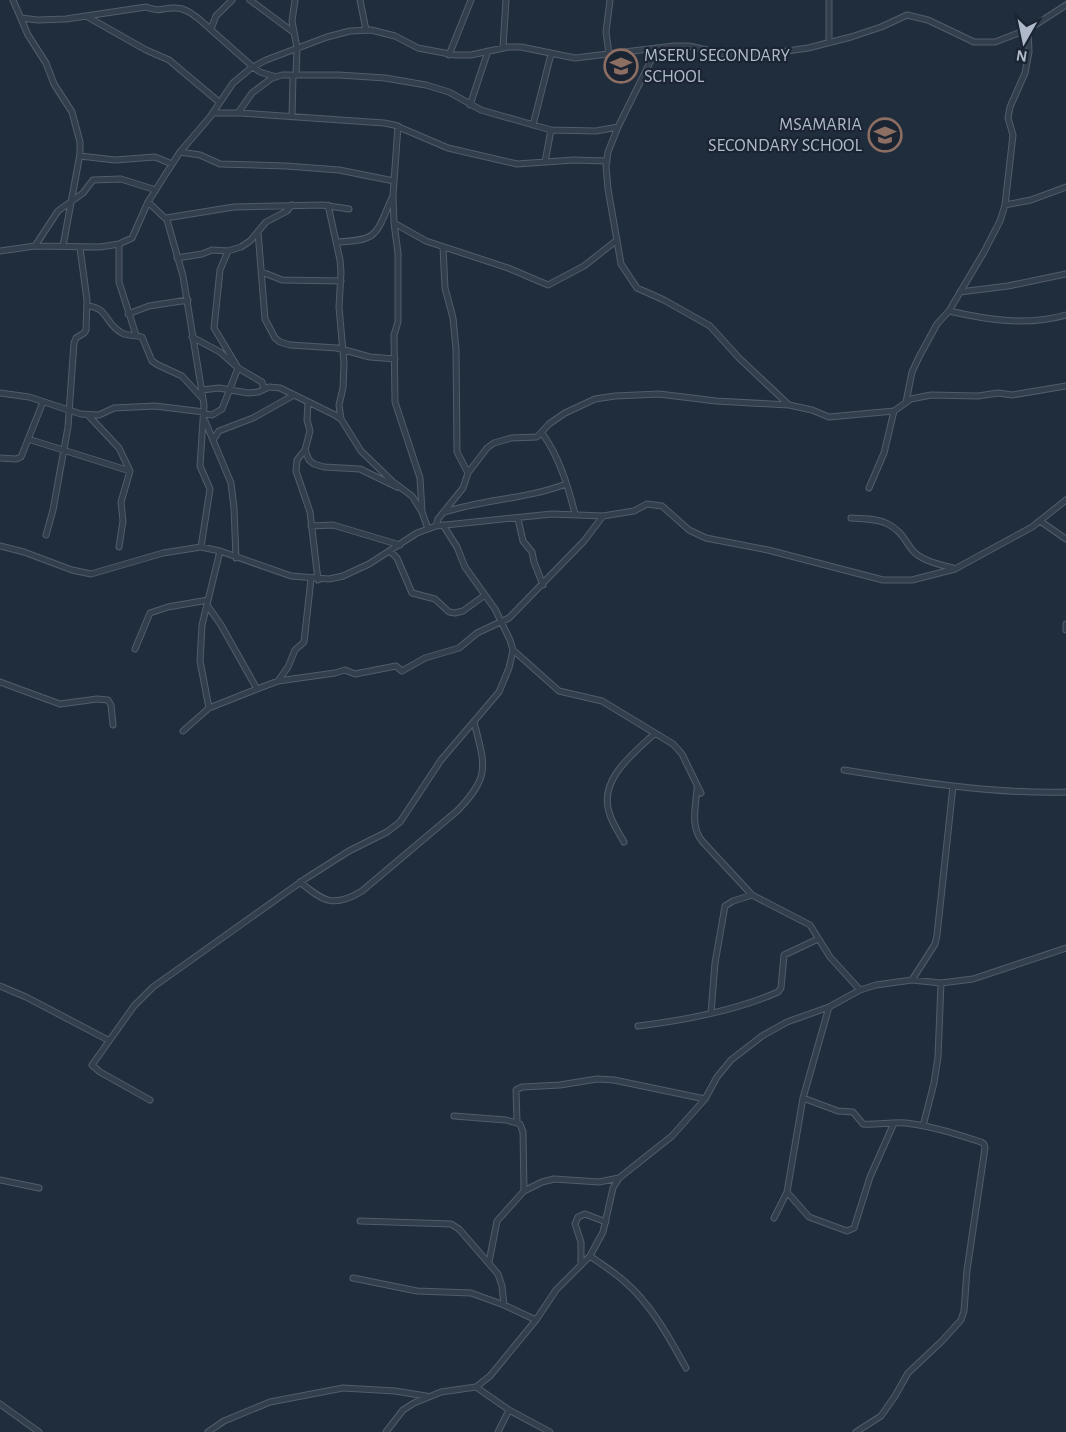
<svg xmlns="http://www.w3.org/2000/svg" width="1066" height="1432" viewBox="0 0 1066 1432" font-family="'Alegreya Sans',sans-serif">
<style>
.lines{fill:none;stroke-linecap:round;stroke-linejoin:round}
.minor-casing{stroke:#525c6b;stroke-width:7}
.minor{stroke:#343f4d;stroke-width:5}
.labels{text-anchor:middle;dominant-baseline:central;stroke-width:4.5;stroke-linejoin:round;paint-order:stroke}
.poi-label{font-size:18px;fill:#afb9c9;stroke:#1a2432;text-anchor:start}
</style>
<rect width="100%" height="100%" fill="#202d3d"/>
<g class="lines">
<g class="minor-casing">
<path id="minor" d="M13,0l15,35 18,28 8,21 18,28 8,30v12l-17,92
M250,0l43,32
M295,0l-3,21 5,27 -1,27
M360,0l6,30
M829,0v42
M86,16l60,34 23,10 50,42
M21,18l17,2 28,-1 80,-12c18,6 15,0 30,1 9,0 16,6 23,11l54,48 7,5 16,5
M211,29l5,-13 16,-16
M503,47l3,-47
M657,48l-39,79 -10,25 -2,14 2,23 13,75 16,24 27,12 46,26 29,32 50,47
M609,54l-3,-22 4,-32
M449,55l22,-55
M470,105l18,-54
M213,113h27l144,10 10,2 54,23 69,16 57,-4 33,1
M238,113l14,-20 20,-15 10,-3h57l46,3 41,7 23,7 32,18 70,20 45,1 22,-4
M292,117l1,-42
M533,125l18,-71
M398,126l-5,69 1,28 4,30v69l-4,13 1,67 25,76 2,34
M180,152l20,3 20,9 66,2 53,4 55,11
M80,156l35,4 40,-3 17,7
M545,162l6,-32
M148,202l19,18 16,56 21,129 -4,61 10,23 -9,58
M328,205l12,55 1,12 -2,35 5,56 -1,25 -4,17 2,14
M1005,205l8,-70 -5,-17 2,-11 15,-34 4,-21 -1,-23
M166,218l68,-11 88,-2 27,4
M394,223l32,18 82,27 40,17 36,-19 33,-26
M258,232l7,87 10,19 5,4 10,3 47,3 33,9 25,2
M337,242c43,-2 38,-7 55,-44
M119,244v38l17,53
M35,246l23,-35 25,-18 10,-13 28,-1 35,11
M443,247l2,41 8,30 3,31 1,103 11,21
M0,251l35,-5 65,1 19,-3 13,-6 16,-36 19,-30 13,-20 30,-35 23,-34 18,-15 15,-8 61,-23 23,-6 21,-1 24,6 23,12 37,7h16l37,-8h13l54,11 99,-12h15l49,11 28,-3 42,-6 43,-11 30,-10 26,-12 21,5 46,22h21l34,-13 37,-24
M228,251l-8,19 -6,58 23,38
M177,258l25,-4 10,-4 16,1 13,-4 9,-6 16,-19 21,-11 5,-6
M262,272l20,8 59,1
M960,292l48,-6 58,-12
M87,306c21,1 18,18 35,27 5,3 13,2 20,4l10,24 6,4 24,11 21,23
M949,311c39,9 78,15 117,4
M128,314l21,-8 39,-6
M192,337l28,15 18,16 24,14 2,7
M202,390l17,-2 29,5 10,-1 11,-5 11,1 55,27 6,4 20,32 32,31 19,14 10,16 6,17
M0,393l29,4 52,17 18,1 15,-7 41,-2 49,6
M308,402l-1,18 3,11 -5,19 4,10 5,4 10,3 36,2 37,18
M906,402l6,-30 7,-15 18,-33 12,-13 35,-59 16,-31 5,-16 26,-5 35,-13
M204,414l8,1 10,-6 16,-41
M88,415l31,33 11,23 -9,31 2,19 -4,26
M205,421l26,62 3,25 2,50
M542,433c17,23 26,53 33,81
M28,439l102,32
M213,440l6,-9 34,-13 41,-23
M305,450l-8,10 -1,11 14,41 8,68
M0,458l16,1 5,-2 22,-55
M869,488l15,-35 10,-42
M445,512c40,-13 82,-13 121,-28
M851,518c12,1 26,0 37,6 15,8 17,18 26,28 9,9 27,13 39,16
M518,519l5,22 9,11 2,10 9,23
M1040,521l26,18
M311,526l22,-1 67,20
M436,526l2,-7 25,-31 5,-15 19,-25 7,-5 17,-5 26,-1 12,-13 16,-11 30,-14 20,-3 44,-2 57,7 73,4 23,5 17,7 65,-6 17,-12 20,-4 47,1 20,-3 14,2 54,-9
M46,535l7,-25 15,-83 6,-84 2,-5 8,-5 2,-3 1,-30 -7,-52
M0,546l24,6 48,18 19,4 72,-21 38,-6 19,4 71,25 38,3 14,-3 26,-12 48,-31 19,-7 116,-12 51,2 31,-5 13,-7 15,2 27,24 17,8 62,12 115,30h29l43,-11 77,-42 34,-27
M390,551l7,7 15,35 23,6 14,13 6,1 8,-2 22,-16
M207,605l14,20 36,64
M1066,624v6
M135,649l15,-36 18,-6 40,-7
M513,650l46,41 43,10 71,43 9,10 19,39
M278,681l10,-14 7,-17 9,-8 7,-63
M0,682l60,22 37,-5 11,1 3,5 2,20
M209,708l-9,-47 2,-36 18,-74
M183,731l26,-23 48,-19 21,-8 57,-8 10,-3 10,4 41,-8 6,5 23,-13 34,-10 18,-15 32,-15 75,-77 19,-25
M844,770c74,12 148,24 222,22
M697,788c-1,18 -7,38 5,53l50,54 58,30 20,32 30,33
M624,842c-5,-9 -12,-19 -15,-30 -10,-33 24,-58 45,-78
M300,882c24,20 34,26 62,9l95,-80c34,-35 28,-45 17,-89
M912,980l23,-36 2,-9 16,-149
M0,986l26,11 82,43
M711,1013l4,-50 10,-57 8,-5 19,-6
M638,1026c43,-5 100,-16 140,-34l3,-4 3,-33 34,-16
M803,1098l35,13 15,1 10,12c14,1 28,-2 43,-1 26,3 50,11 75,19l3,2 1,4 -18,122 -3,41 -3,9 -19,21 -34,32 -13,23 -14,20 -25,16
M150,1100l-50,-28 -8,-7 42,-59 19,-19 152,-108 44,-28 38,-19 13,-10 41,-62 58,-68 10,-24 4,-18 -3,-10 -15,-31 -30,-42 -8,-20 -14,-22
M454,1116l52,4 14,4 3,8 1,59
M517,1122l-1,-32 6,-3 38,-2 37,-6 17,1 91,19
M923,1126l11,-43 4,-26 3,-74
M0,1180l39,8
M787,1192l22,25 38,14 7,-3 16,-51 24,-54
M774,1218l13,-26 16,-94 26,-91
M360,1221l91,3 8,5 39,45 4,12 2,19
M590,1256c11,8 24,16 34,25 27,23 45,56 62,87
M489,1262l8,-41 27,-30 18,-9 12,-3 45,3 20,-4
M581,1265v-23l-6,-18 3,-7 7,-3 21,8
M353,1278l64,13 54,2 33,12 32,15
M476,1387l33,23 41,22
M0,1404l39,28
M208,1432l16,-11 46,-19 73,-14 52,3 31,5
M386,1432l17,-22 11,-7 27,-11 35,-5 14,-11 46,-56 20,-30 34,-34 13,-24 10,-44 6,-10 53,-42 33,-37 12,-22 14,-17 31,-24 25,-14 42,-15 31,-17 16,-5 36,-5 29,3 32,-4 93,-31
M498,1432l11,-22"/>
</g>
<use href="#minor" class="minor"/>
</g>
<defs>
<g id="school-ring" transform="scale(1.725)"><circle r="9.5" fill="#1a2432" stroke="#8d6e63" stroke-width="1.5"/><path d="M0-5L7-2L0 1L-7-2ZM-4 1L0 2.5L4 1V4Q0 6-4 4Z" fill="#8d6e63"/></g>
</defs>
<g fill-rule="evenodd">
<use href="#school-ring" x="621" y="66"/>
<use href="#school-ring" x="885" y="135"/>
</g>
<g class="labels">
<g class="poi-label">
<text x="644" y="56">MSERU SECONDARY<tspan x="644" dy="21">SCHOOL</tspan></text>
<text x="862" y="125" text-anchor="end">MSAMARIA<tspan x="862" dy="21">SECONDARY SCHOOL</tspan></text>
</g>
</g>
<g transform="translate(1024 42) rotate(189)" stroke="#1a2432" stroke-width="4.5" paint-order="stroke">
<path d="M0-4.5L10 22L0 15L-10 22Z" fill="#afb9c9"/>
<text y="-9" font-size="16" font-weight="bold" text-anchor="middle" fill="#afb9c9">N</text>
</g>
</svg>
